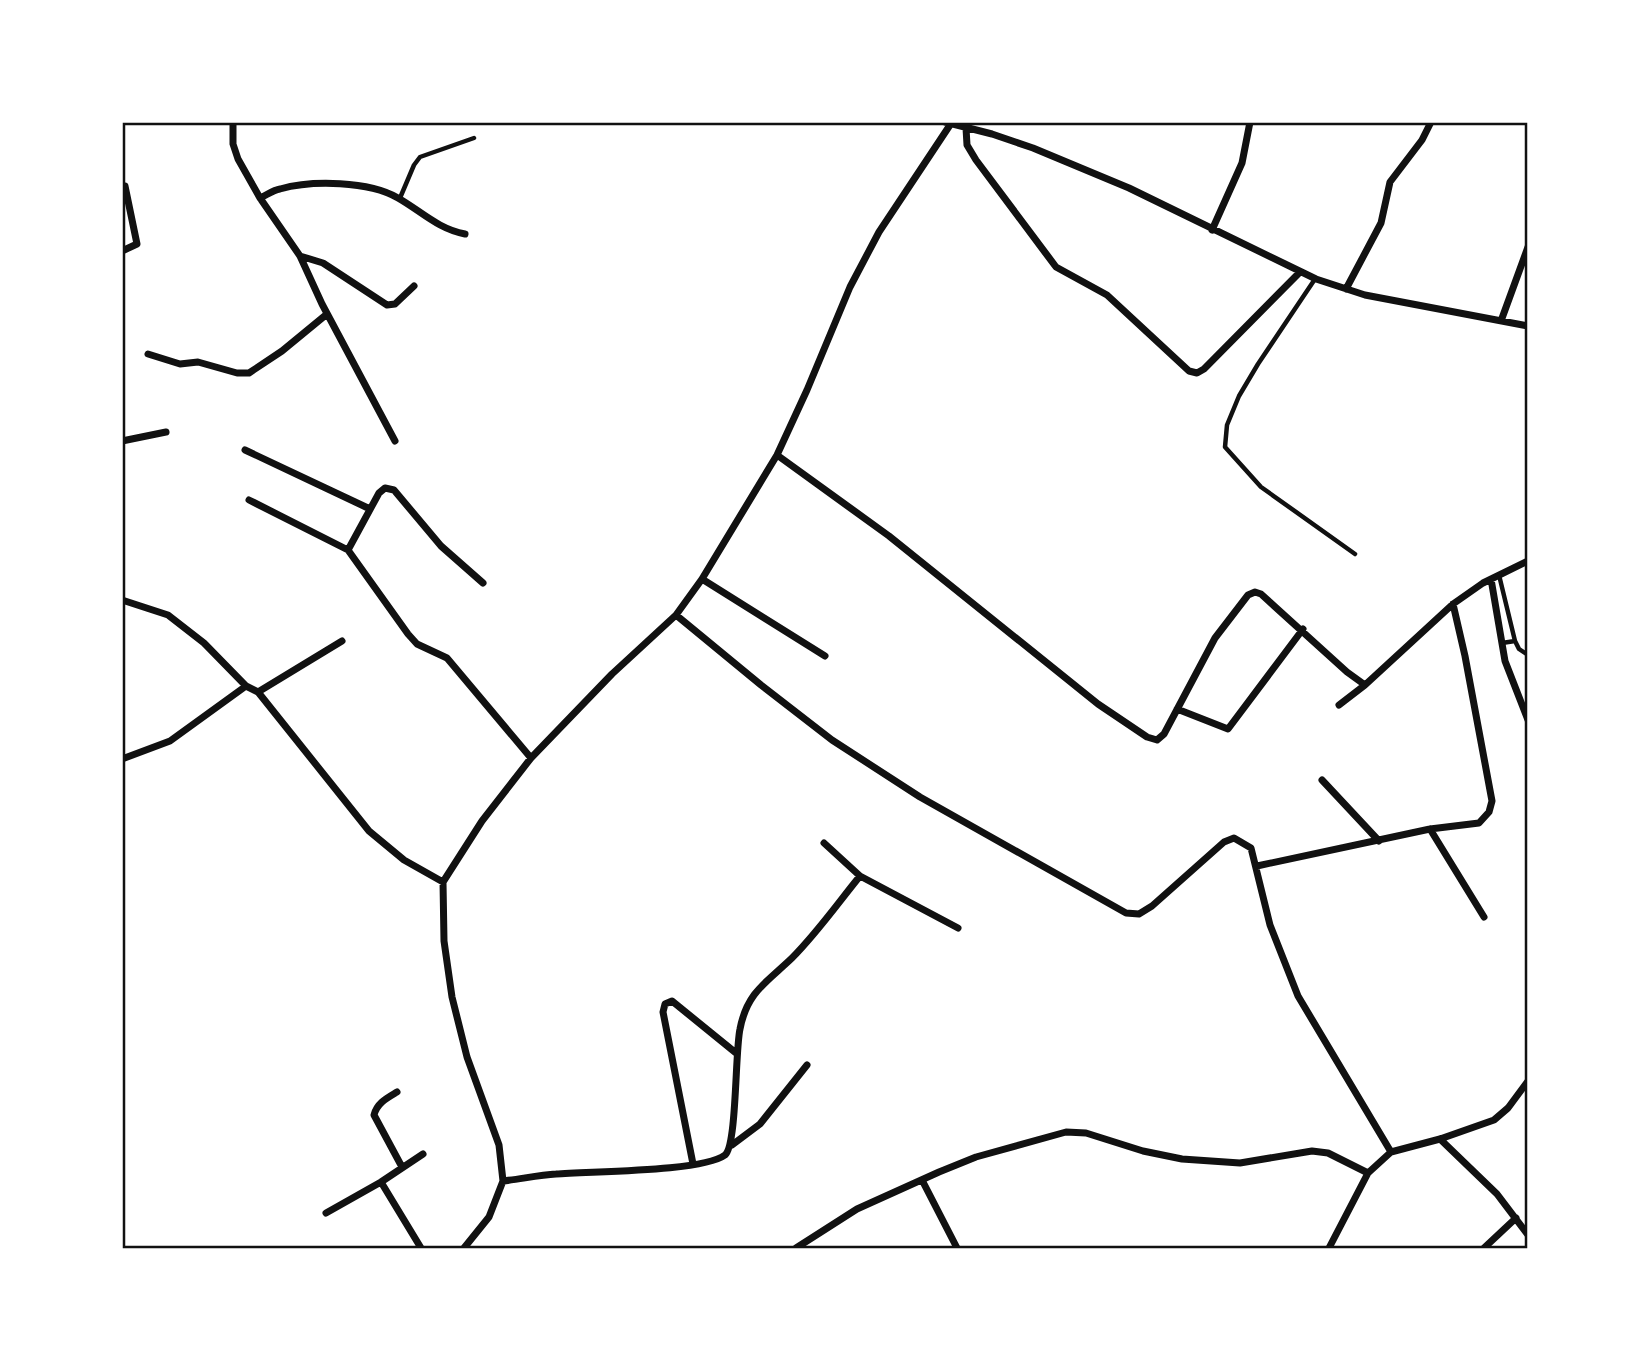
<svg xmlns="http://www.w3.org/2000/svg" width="1650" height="1371" viewBox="0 0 1650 1371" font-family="Raleway,sans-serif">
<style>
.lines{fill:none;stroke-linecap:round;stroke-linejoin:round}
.service{stroke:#111;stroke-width:4.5}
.minor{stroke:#111;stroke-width:7}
.neatline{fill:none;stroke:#111;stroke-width:2.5}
</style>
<rect width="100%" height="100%" fill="#fff"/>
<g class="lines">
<path class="service" d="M400,198l14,-33 6,-8 54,-19
M1315,279l-57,85 -19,32 -12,29 -2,22 36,40 94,67
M1499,575l16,66 -13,2
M1515,641l4,8 9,6"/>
<path class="minor" d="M233,122v22l5,15 22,39 40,58 22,48 73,137
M945,122l47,12 41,14 96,40 187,91 49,16 163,31
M966,128l1,17 9,15 80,107 51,28 82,76 8,2 7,-4 96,-97
M260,198c7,-3 13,-8 20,-9 32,-9 89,-8 118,9 23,13 40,31 67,36
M1212,230l30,-67 8,-41
M122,251l15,-7 -12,-58
M300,256l23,7 64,42 8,-1 19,-18
M1346,289l35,-66 9,-41 32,-42 9,-18
M1501,321l27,-74
M148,354l32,10 18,-2 39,11h12l33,-22 45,-37
M122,441l44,-9
M245,450l125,59
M777,455l112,81 209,168 49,33 10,3 7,-6 51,-96 33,-43 7,-3 6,2 86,78 18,13 88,-81 30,-21 45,-22
M249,500l99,50 60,84 9,10 30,14 84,100
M348,550l31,-57 6,-5 9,2 47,56 42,37
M702,579l123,77
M1491,579l14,82 23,59
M122,600l46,15 36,28 42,43
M676,615l85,70 71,55 88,57 206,116 13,1 13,-8 72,-64 10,-4 17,10 19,77 28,71 93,156
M258,692l84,-51
M1339,705l26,-20
M1177,709l51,20 75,-100
M122,759l48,-18 76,-55 12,6 111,139 35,29 39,22
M1322,780l57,61
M1430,829l54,88
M824,843l36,33 98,52
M1257,866l173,-37 49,-6 10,-11 3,-11 -27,-145 -12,-52
M397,1092c-10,6 -20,11 -23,23l28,52
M1440,1139l57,55 31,41
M732,1145l28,-21 47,-59
M693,1164l-30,-152 2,-8 7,-3 64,52
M922,1180l35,68
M503,1181c18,-2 36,-6 53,-7 34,-3 146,-2 169,-19 12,-10 10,-104 15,-126 7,-37 27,-47 52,-71 25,-25 46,-55 68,-82
M381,1182l40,66
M326,1213l55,-31 42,-28
M464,1248l25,-31 14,-36 -4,-36 -32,-88 -15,-60 -8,-56 -1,-59 39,-61 49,-63 81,-84 64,-59 26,-36 75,-124 30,-65 43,-103 29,-55 73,-110
M796,1248l61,-39 82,-37 37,-15 90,-25 20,1 57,18 39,8 58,4 72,-12 16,2 40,20
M1329,1248l39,-75 23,-21 49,-13 54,-19 14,-12 20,-27
M1484,1248l32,-30"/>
</g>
<rect width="1650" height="1371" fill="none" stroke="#ffffff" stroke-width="248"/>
<rect x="124" y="124" width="1402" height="1123" class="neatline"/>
</svg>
